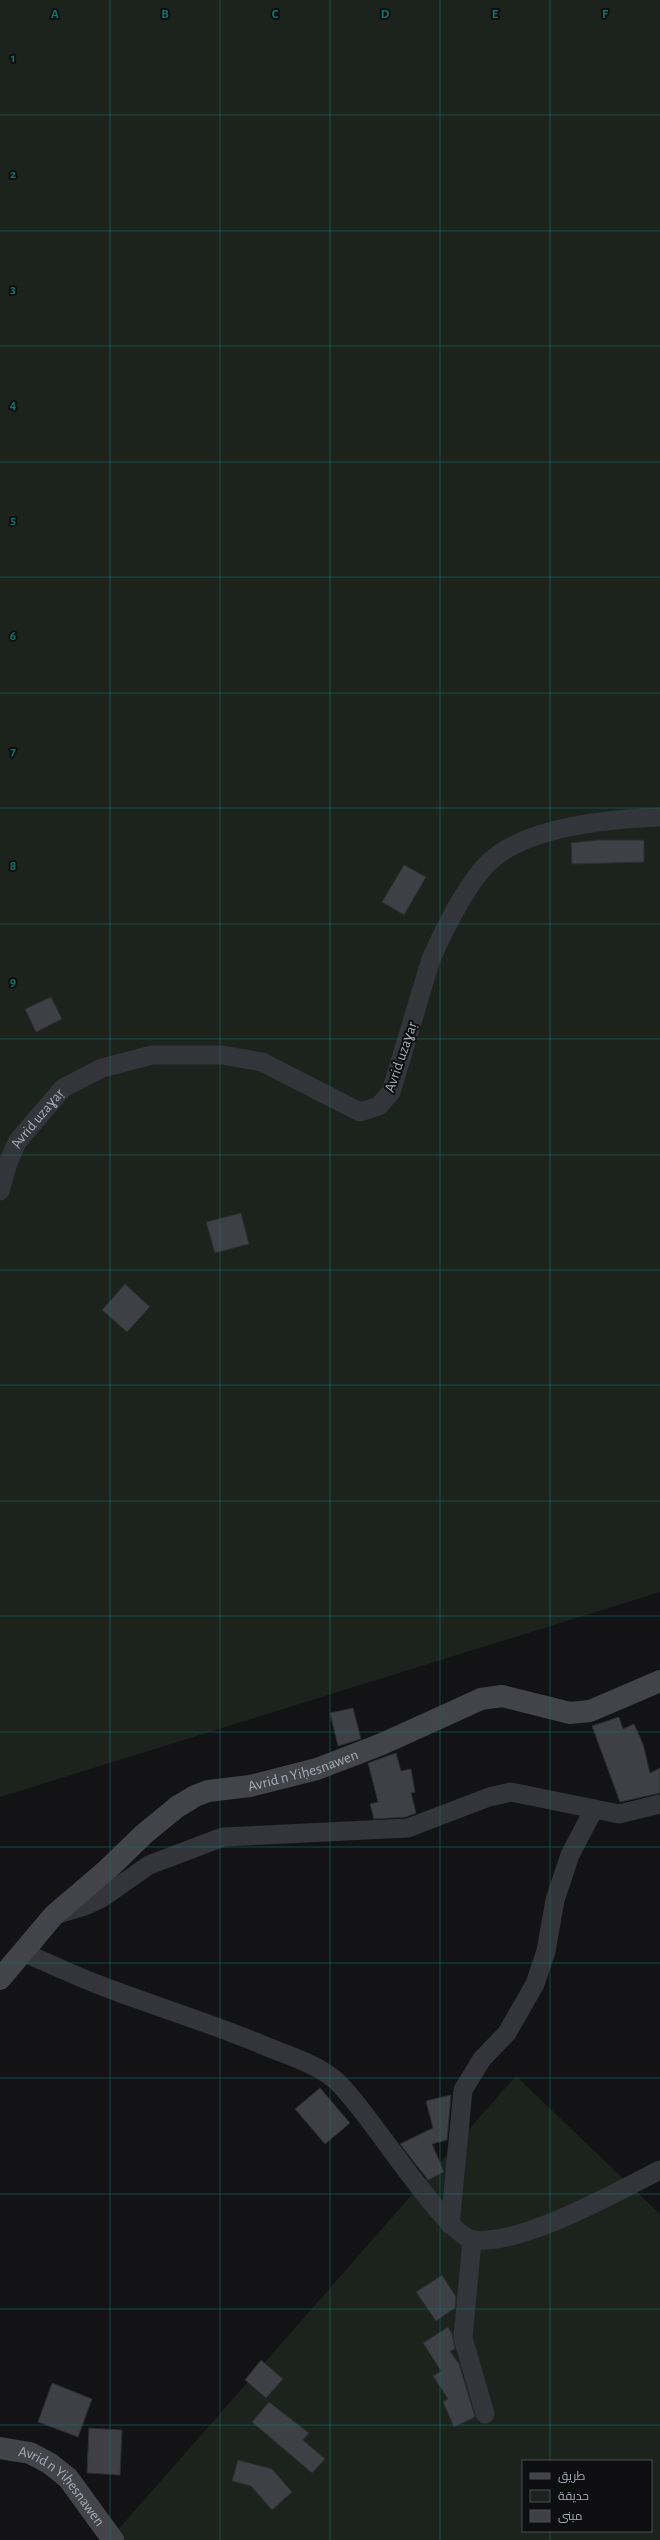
<svg xmlns="http://www.w3.org/2000/svg" width="660" height="2540" viewBox="0 0 660 2540" font-family="'Alegreya Sans',Cairo,sans-serif">
<style>
.green{fill:#1c231c;fill-rule:evenodd}
.building{fill:#3f4045;stroke:#2d2d31}
.lines{fill:none;stroke-linecap:round;stroke-linejoin:round}
.street{stroke:#34353a;stroke-width:19}
.secondary{stroke:#42444a;stroke-width:22}
.grid{fill:none;stroke:#0f766e;stroke-width:1;stroke-opacity:0.55}
.labels{text-anchor:middle;dominant-baseline:central;stroke-width:4;stroke-linejoin:round;paint-order:stroke}
.street-label{font-size:15px;fill:#a5aab5;stroke:#0e0e10}
.grid-label{font-size:13px;text-anchor:middle;font-weight:bold;fill:#0f766e;stroke:#0e0e10;stroke-width:4;stroke-linejoin:round;paint-order:stroke}
</style>
<rect width="100%" height="100%" fill="#131315"/>
<path class="green" d="M0,0h660v1592l-660,205z
M516,2076l144,138v326h-551zM523,2461h128v70h-128z"/>
<path class="building" d="M598,840h46v22l-72,2 -1,-21z
M404,865l22,12 -22,38 -22,-13z
M51,997l11,22 -26,13 -11,-23z
M241,1213l8,31 -34,9 -9,-31z
M125,1284l25,23 -23,25 -25,-22z
M353,1708l8,31 -23,7 -8,-33z
M619,1717l4,12 11,-5 9,20 7,29 10,-5v25l-40,9 -28,-76z
M396,1753l5,18 10,-2 4,23 -4,1 5,20 -10,4 -32,2 -4,-15 8,-2 -10,-39z
M320,2088l30,35 -25,21 -30,-35z
M451,2095l-4,45 -15,4 12,28 -16,8 -28,-36 33,-16 -7,-27z
M442,2275l14,22 -1,11 -19,13 -20,-29z
M448,2327l4,7 3,15 -5,2 9,13 16,53 -21,10 -11,-25 5,-3 -15,-23 8,-5 -18,-28z
M261,2360l22,19 -17,19 -21,-18z
M52,2383l40,16 -14,38 -40,-15z
M269,2402l40,31 -6,7 22,19 -13,14 -60,-51z
M89,2428l33,2 -2,45 -33,-2z
M238,2460l34,9 20,23 -20,18 -21,-24 -19,-5z"/>
<g class="lines">
<g class="street">
<path id="s1" d="M0,1191l8,-28 9,-21 46,-54 39,-20 50,-13h70l40,7 98,50 19,-6 12,-14 40,-133c13,-29 36,-75 58,-97 38,-36 121,-43 171,-45"/>
<path d="M55,1915l30,-9 17,-8 47,-33 74,-28 185,-9 81,-31 22,-5 108,22 41,-10"/>
<path d="M22,1952c27,11 53,24 80,34 52,20 105,36 156,57 25,11 55,19 76,36 32,27 111,158 140,161 46,6 143,-48 186,-70"/>
<path d="M450,2225l13,-135 19,-31 25,-26 28,-49 11,-33 9,-51 15,-45 24,-46"/>
<path d="M472,2241l-9,97 22,76"/>
</g>
<g class="secondary">
<path id="s2" d="M0,1979l54,-64 55,-47 35,-34 33,-27 18,-11 13,-5 42,-5 67,-17 65,-25 99,-45 21,-3 68,17 20,-2 70,-30"/>
<path id="s3" d="M0,2448l30,5 19,10 19,15 45,62"/>
</g>
</g>
<path class="grid" d="M110,0v2540M220,0v2540M330,0v2540M440,0v2540M550,0v2461M0,115h660M0,231h660M0,346h660M0,462h660M0,577h660M0,693h660M0,808h660M0,924h660M0,1039h660M0,1155h660M0,1270h660M0,1385h660M0,1501h660M0,1616h660M0,1732h660M0,1847h660M0,1963h660M0,2078h660M0,2194h660M0,2309h660M0,2425h660M550,2531v9"/>
<g class="labels">
<g class="street-label">
<text transform="translate(401 1057) rotate(-71)">Avrid uzaɣaṛ</text>
<text stroke="none"><textPath href="#s1" startOffset="83">Avrid uzaɣaṛ</textPath></text>
<text stroke="none"><textPath href="#s2" startOffset="380">Avrid n Yiḥesnawen</textPath></text>
<text stroke="none"><textPath href="#s3" startOffset="76">Avrid n Yiḥesnawen</textPath></text>
</g>
</g>
<g class="grid-label">
<text x="55" y="18">A</text>
<text x="165" y="18">B</text>
<text x="275" y="18">C</text>
<text x="385" y="18">D</text>
<text x="495" y="18">E</text>
<text x="605" y="18">F</text>
<text x="13" y="62">1</text>
<text x="13" y="178">2</text>
<text x="13" y="293">3</text>
<text x="13" y="409">4</text>
<text x="13" y="524">5</text>
<text x="13" y="640">6</text>
<text x="13" y="755">7</text>
<text x="13" y="870">8</text>
<text x="13" y="986">9</text>
</g>
<rect x="522" y="2460" width="130" height="72" fill="#0e0e10" stroke="#4a4c52"/>
<rect x="530" y="2473" width="20" height="6" fill="#42444a" stroke="#4a4c52"/>
<text x="558" y="2480" font-size="12" fill="#a5aab5">طريق</text>
<rect x="530" y="2490" width="20" height="12" fill="#1c231c" stroke="#4a4c52"/>
<text x="558" y="2500" font-size="12" fill="#a5aab5">حديقة</text>
<rect x="530" y="2510" width="20" height="12" fill="#3f4045" stroke="#4a4c52"/>
<text x="558" y="2520" font-size="12" fill="#a5aab5">مبنى</text>
</svg>
